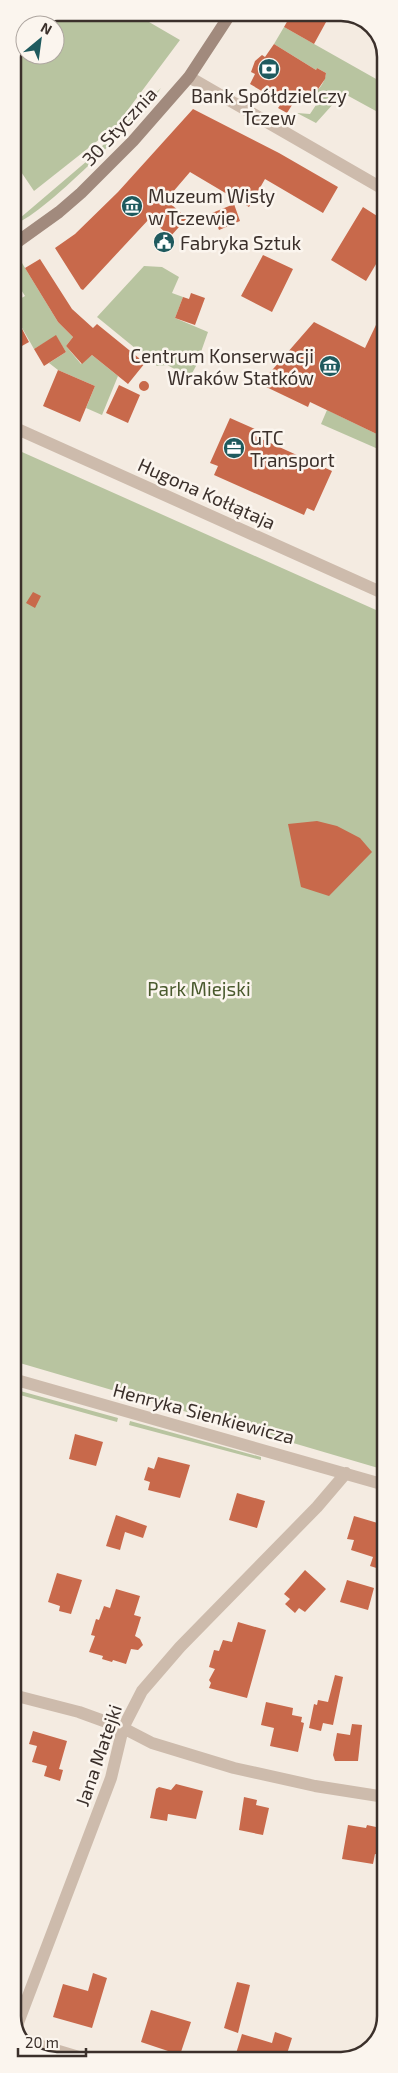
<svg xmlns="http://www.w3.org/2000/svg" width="398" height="2073" viewBox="0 0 398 2073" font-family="'Exo 2',sans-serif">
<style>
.green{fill:#b8c4a0}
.building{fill:#c8694b}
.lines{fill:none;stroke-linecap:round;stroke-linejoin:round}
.street{stroke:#cdbbac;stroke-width:12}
.secondary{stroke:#a18a7d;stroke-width:12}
.labels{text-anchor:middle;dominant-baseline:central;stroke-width:5;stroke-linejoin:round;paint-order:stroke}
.poi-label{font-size:19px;fill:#3b302b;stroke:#fbf5ee;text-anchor:start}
.street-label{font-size:19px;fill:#3b302b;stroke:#fbf5ee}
.park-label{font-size:19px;fill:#4a5a2e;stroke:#fbf5ee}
.rim{fill:none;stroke:#3b302b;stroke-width:2.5}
</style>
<rect width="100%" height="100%" fill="#f4ebe1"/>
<path class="green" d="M57,13h81l-1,2 43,25 -65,87 -81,64 -21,-31v-103l12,-30v28h30v-30h-29z
M284,27l101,57v32l-42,-23 -27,30 -19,-10 13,1 6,-9 -5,-11c8,-3 14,-12 15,-21l-9,-5 -1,2 -42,-26z
M161,88c-16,24 -124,134 -148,136l74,-63z
M22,263l36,59 15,15 -7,9 15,18 11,-9 26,21 -16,39 -16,-7 9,-22 -37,-16 -9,-7 17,-11 -10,-16 -22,13 -21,-37v-9l12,-7 -12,-19v-8z
M144,266l18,1 17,10 -7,16 11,4 -8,21 33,14 -12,34 -6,11 -23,-12 -10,1 -60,-49z
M327,410l58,28v14l-64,-28z
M13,448l372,166v856l-372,-109z
M13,1389l105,29 -1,4 -104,-29z
M130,1421l131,36v3l-132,-35z"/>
<path class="building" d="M173,13h20v2l-2,4 -9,-5 -3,6 -8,-5z
M292,13h39l-17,31 -30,-17z
M274,44l42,26 1,-2 9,5 -1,6 -9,13 -5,2 -9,-5 -15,24 -9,-5 3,-4 -6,-3 2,-4 -10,-6 -2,2 -15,-9 5,-10 -4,-2 4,-11 7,-6 3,2z
M193,109l86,44 59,34 -15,26 -58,-34 -16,28 -59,-35 -24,28 21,18 -17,19 -20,-19 -67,72 -2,-1 -26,-41 20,-14 43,-42z
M234,204l6,17 -21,9 -7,-17z
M363,207l22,14v28l-19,32 -35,-21z
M263,255l30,14 -21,43 -31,-16z
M40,259l32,50 21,19 4,-4 48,39 -17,21 -36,-29 -10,9 -16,-18 7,-9 -15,-15 -33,-54z
M191,293l14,5 -10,27 -20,-7 8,-21 6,2z
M385,306v132l-75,-36 -2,5 -48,-23 54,-62 51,26z
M13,312l16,30 -16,9z
M56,335l10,17 -22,14 -10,-17z
M58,370l37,16 -15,36 -37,-16z
M139 386a5 5 0 1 1 10 0a5 5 0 1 1-10 0Z
M119,385l21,10 -12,28 -22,-10z
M230,418l27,12 -2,6 77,35 -18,40 -7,-3 -3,7 -90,-40 4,-9 -8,-3z
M385,535v17l-6,-3z
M33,592l8,4 -6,12 -9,-5z
M317,821l20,5 23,12 12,14 -43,44 -28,-9 -13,-63z
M75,1434l28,8 -7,24 -27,-7z
M158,1457l32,8 -10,33 -32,-8 2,-8 -6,-2 4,-13 6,2z
M237,1493l28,8 -8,27 -28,-8z
M116,1515l31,11 -4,12 -18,-6 -5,18 -14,-4z
M354,1516l27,8 -2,11 6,1v25l-2,9 -13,-4 3,-9 -22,-7 3,-10 -7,-1z
M305,1570l21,19 -21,23 -6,-4 -4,5 -10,-9 5,-5 -6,-5z
M57,1573l25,7 -11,34 -12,-3 1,-5 -12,-4z
M347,1580l27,8 -6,22 -28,-8z
M116,1589l24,7 -6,19 7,2 -6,19 5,3 3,6 -5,5 -7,-1 -5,15 -13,-4 -1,2 -10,-3 1,-3 -14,-4 6,-16 -4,-1 5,-16 3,1 5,-14 6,2z
M238,1622l28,8 -19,68 -38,-10 2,-5 -2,-3 6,-11 -6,-2 5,-17 5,1 4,-11 9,2z
M13,1634l8,2 -6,29h-2z
M335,1675l8,2 -10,48 -10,-2 -2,8 -12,-3 5,-24 3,1 1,-5 10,2z
M266,1702l27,6 -1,7 10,2 -1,5 3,1 -6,29 -28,-6 4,-18 -13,-3z
M352,1724l10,1 -4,36h-23l-2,-6 4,-22 13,2z
M33,1731l34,10 -8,28 4,1 -3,11 -16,-5 3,-10 -15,-4 5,-16 -8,-2z
M176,1784l27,7 -7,28 -28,-5 -1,7 -17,-3 6,-29 3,-2 12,3z
M244,1797l13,3 -1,5 13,3 -6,27 -24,-5z
M348,1825l18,3 1,-3 18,4v27l-10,-2 -2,10 -31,-5z
M382,1886l3,1v29l-8,-1z
M93,1973l14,5 -15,50 -39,-11 10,-33 25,7z
M237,1982l13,3 -12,48 -14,-5z
M151,2010l40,12 -11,33 -39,-13z
M275,2032l17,6 -7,22h-51l8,-26 30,9z"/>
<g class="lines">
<path class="street" d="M189,77l196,113
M13,427l372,167
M13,1379l372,106
M13,1695l66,17 44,16 29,15 82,25 81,18 70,11
M16,2028l95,-250 12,-50 19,-37 38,-44 137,-140 29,-34
M22,2040l67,20"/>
<path class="secondary" d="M13,245l46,-33 22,-19 52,-52 56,-64 42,-64"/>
</g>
<defs>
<g id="bank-disc" transform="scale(1.125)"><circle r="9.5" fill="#1f5a5e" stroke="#fbf5ee"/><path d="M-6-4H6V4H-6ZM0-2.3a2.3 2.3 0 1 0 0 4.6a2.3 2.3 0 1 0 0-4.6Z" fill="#fff"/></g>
<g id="museum-disc" transform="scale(1.125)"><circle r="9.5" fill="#1f5a5e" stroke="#fbf5ee"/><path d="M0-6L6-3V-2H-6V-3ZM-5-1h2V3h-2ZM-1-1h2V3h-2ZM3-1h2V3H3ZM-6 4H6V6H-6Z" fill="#fff"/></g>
<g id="civic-disc" transform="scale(1.125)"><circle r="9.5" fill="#1f5a5e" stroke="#fbf5ee"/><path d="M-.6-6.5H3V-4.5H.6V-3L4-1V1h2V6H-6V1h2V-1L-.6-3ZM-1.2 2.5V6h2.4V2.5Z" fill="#fff"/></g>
<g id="office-disc" transform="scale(1.125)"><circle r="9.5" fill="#1f5a5e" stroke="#fbf5ee"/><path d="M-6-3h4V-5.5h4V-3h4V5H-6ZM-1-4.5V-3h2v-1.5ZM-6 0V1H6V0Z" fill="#fff"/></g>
</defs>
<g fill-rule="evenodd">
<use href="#bank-disc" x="269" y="69"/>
<use href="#museum-disc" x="132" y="206"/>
<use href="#civic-disc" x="164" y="242"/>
<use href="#museum-disc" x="330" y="366"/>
<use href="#office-disc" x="234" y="448"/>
</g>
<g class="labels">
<g class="poi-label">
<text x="269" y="95" text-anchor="middle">Bank Spółdzielczy<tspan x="269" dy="22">Tczew</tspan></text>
<text x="148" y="195">Muzeum Wisły<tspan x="148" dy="22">w Tczewie</tspan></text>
<text x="180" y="242">Fabryka Sztuk</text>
<text x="314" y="355" text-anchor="end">Centrum Konserwacji<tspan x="314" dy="22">Wraków Statków</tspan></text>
<text x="250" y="437">GTC<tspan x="250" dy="22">Transport</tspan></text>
</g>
<g class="street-label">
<text transform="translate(119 126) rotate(-47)">30 Stycznia</text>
<text transform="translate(207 493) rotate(24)">Hugona Kołłątaja</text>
<text transform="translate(204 1413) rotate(15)">Henryka Sienkiewicza</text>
<text transform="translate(98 1755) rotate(-71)">Jana Matejki</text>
</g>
<g class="park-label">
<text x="199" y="988">Park Miejski</text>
</g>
</g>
<path d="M0 0H398V2073H0ZM57 21H341A36 36 0 0 1 377 57V2016A36 36 0 0 1 341 2052H57A36 36 0 0 1 21 2016V57A36 36 0 0 1 57 21Z" fill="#fbf5ee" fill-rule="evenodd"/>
<path class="rim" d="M57 21H341A36 36 0 0 1 377 57V2016A36 36 0 0 1 341 2052H57A36 36 0 0 1 21 2016V57A36 36 0 0 1 57 21Z"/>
<g transform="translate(40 40) rotate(29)"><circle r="24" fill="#fbf5ee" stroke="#aea6a0"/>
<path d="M0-4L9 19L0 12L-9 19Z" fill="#1f5a5e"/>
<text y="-8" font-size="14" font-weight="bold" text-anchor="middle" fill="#3b302b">N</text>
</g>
<path d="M18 2048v8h68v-8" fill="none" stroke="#3b302b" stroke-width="2.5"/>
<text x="25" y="2048" font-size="15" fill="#3b302b" stroke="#fbf5ee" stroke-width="4" paint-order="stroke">20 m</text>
</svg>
